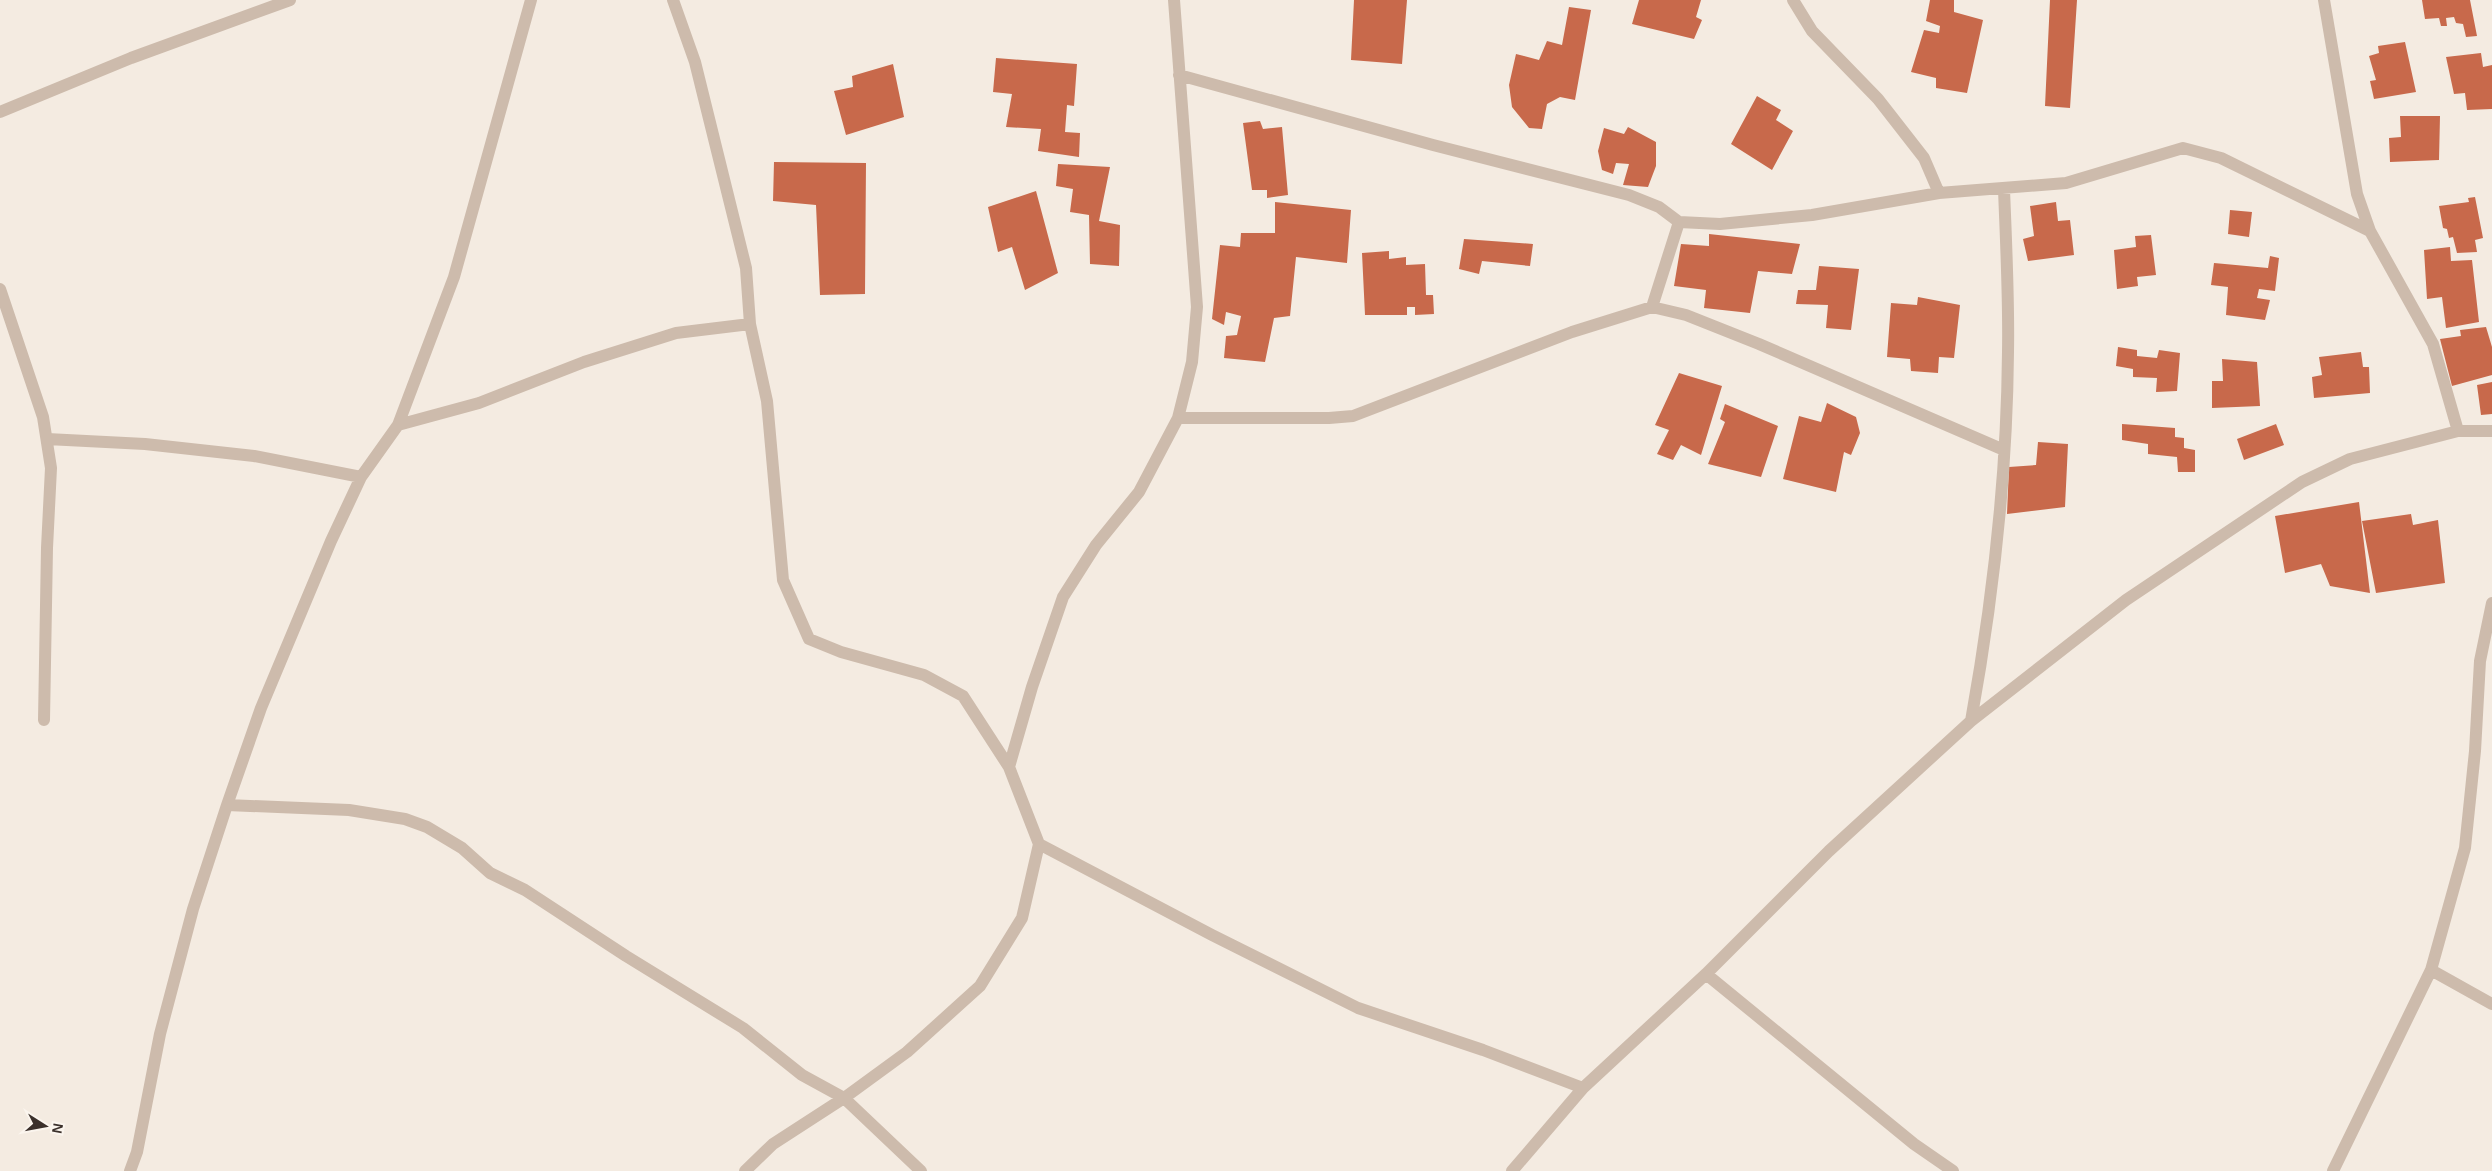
<svg xmlns="http://www.w3.org/2000/svg" width="2492" height="1171" viewBox="0 0 2492 1171" font-family="Arial,sans-serif">
<style>
.building{fill:#c8694b}
.lines{fill:none;stroke-linecap:round;stroke-linejoin:round}
.minor{stroke:#cdbbac;stroke-width:12}
</style>
<rect width="100%" height="100%" fill="#f4ebe1"/>
<path class="building" d="M1354,0h53l-5,64 -51,-4z
M1639,0h62l-5,17 6,3 -8,19 -62,-15z
M1930,0h24v12l29,8 -16,73 -31,-5v-10l-25,-6 13,-42 15,3 1,-7 -14,-5z
M2050,0h27l-7,108 -25,-2z
M2422,0h48l7,36 -11,1 -3,-13 -7,-1 -2,-6 -8,1 1,8h-6l-2,-8 -14,1z
M1569,7l22,3 -16,90 -15,-3 -13,7 -5,25 -13,-1 -17,-21 -3,-22 7,-31 23,6 8,-19 15,4z
M2405,42l11,50 -42,7 -4,-18 6,-1 -7,-24 10,-3 -1,-7z
M2481,53l2,14 9,-2v44l-25,1 -2,-17 -11,1 -8,-37z
M996,58l81,6 -3,42 -7,-1 -2,27 15,1 -1,24 -41,-6 3,-22 -35,-2 6,-33 -19,-2z
M893,64l11,53 -58,18 -12,-44 19,-4 -1,-11z
M1757,96l24,14 -5,10 17,11 -21,39 -41,-26z
M2400,116h40l-1,44 -49,2 -1,-24 12,-1z
M1260,121l3,8 19,-2 6,68 -21,3v-8h-15l-9,-67z
M1628,127l28,15v24l-8,21 -25,-2 6,-21 -13,-1 -3,11 -11,-4 -4,-19 6,-23 20,6z
M774,162l92,1 -1,131 -45,1 -4,-90 -43,-4z
M1058,164l52,3 -11,54 21,4 -1,41 -29,-2 -1,-49 -19,-3 3,-23 -17,-3z
M1036,191l22,82 -33,17 -13,-43 -14,5 -10,-45z
M2475,197l8,41 -8,2 2,12 -20,1 -4,-16 -4,1 -2,-9 -4,-1 -4,-22 30,-4 -1,-4z
M1275,202l76,8 -4,53 -51,-6 -6,59 -16,2 -9,44 -41,-4 2,-22 11,-1 4,-19 -15,-4 -2,13 -12,-6 8,-74 20,2 1,-14h34z
M2056,202l2,19 12,-1 4,35 -46,6 -5,-22 11,-3 -4,-30z
M2230,210l22,2 -3,25 -21,-3z
M1709,234l91,10 -8,30 -34,-3 -8,42 -46,-5 2,-18 -32,-4 7,-42 28,2z
M2151,235l5,40 -19,2 1,9 -21,3 -3,-39 22,-3 -1,-11z
M1464,239l69,5 -3,22 -48,-5 -3,13 -20,-5z
M2450,247l1,14 21,-1 7,62 -33,6 -4,-31 -15,2 -3,-49z
M1389,251v8l17,-2v8l19,-1 1,31h7l1,19 -19,1v-8h-8v8h-42l-3,-62z
M2270,256l9,2 -4,33 -16,-2 -2,9 13,2 -5,20 -39,-5 2,-28 -17,-2 3,-22 54,5z
M1819,266l40,3 -8,61 -25,-2 2,-23 -32,-1 2,-14h18z
M1918,297l42,8 -6,53 -15,-1 -1,16 -27,-2 -1,-12 -23,-2 4,-54 26,2z
M2486,327l6,20v28l-40,11 -12,-47 21,-3 -1,-6z
M2118,347l19,3v6l20,2 2,-8 21,3 -3,38 -21,1 1,-14 -24,-1v-8l-17,-3z
M2361,352l2,15h6l1,26 -56,5 -2,-21 10,-2 -3,-18z
M2222,359l35,3 3,44 -48,2v-27h11z
M1679,373l43,13 -21,69 -20,-10 -8,15 -16,-6 12,-24 -14,-5z
M2492,382v32l-11,1 -4,-30z
M1827,403l29,14 4,16 -9,22 -7,-3 -8,40 -53,-13 16,-63 22,6z
M1725,404l53,22 -17,51 -53,-13 17,-42 -5,-3z
M2122,424l53,4v9l9,1v10l11,2v22h-17l-1,-15 -29,-3v-10l-26,-4z
M2276,424l8,21 -40,15 -7,-21z
M2038,442l30,2 -3,63 -58,7 2,-47 27,-2z
M2359,502l11,91 -40,-7 -9,-22 -36,9 -10,-57z
M2411,514l2,11 25,-5 7,63 -69,10 -14,-72z"/>
<g class="lines">
<path class="minor" d="M673,0l22,62 51,206 4,56 17,77 16,179 26,59 32,13 83,23 39,21 46,71
M1793,0l19,31 66,68 46,59 15,35
M2324,0l33,194 13,37 63,113 25,87
M1179,75l254,70 196,50 30,12 20,15 41,2 92,-9 127,-22 127,-10 117,-35 38,10 149,73
M0,112l131,-54 159,-58
M0,289l43,128 8,51 -4,80 -3,172
M1652,307l27,-85
M1178,418h151l24,-2 219,-84 80,-25 34,8 73,29 245,106
M398,425l81,-22 105,-41 92,-29 74,-9
M47,439l98,5 109,12 107,21
M1971,721c22,-122 36,-246 37,-369 1,-54 -2,-109 -4,-163
M227,805l122,5 56,9 22,8 35,21 28,25 35,17 101,66 117,72 59,47 42,23 77,73
M1039,844l173,91 146,73 125,42 100,38
M2431,970l61,34
M1706,974l208,170 39,27
M130,1171l7,-19 23,-118 33,-125 34,-104 34,-97 70,-167 30,-64 37,-52 56,-148 77,-277
M745,1171l28,-27 71,-46 63,-46 73,-66 42,-68 17,-74 -30,-77 23,-80 31,-90 33,-52 43,-53 39,-74 14,-56 5,-55 -23,-307
M1512,1171l71,-83 123,-114 123,-123 142,-130 155,-121 176,-118 48,-23 108,-28h34
M2333,1171l98,-201 34,-122 10,-97 5,-90 12,-58"/>
</g>
<g transform="translate(45 1126) rotate(101)" stroke="#fbf5ee" stroke-width="4" paint-order="stroke">
<path d="M0-4L9 19L0 12L-9 19Z" fill="#3b302b"/>
<text y="-8" font-size="14" font-weight="bold" text-anchor="middle" fill="#3b302b">N</text>
</g>
</svg>
